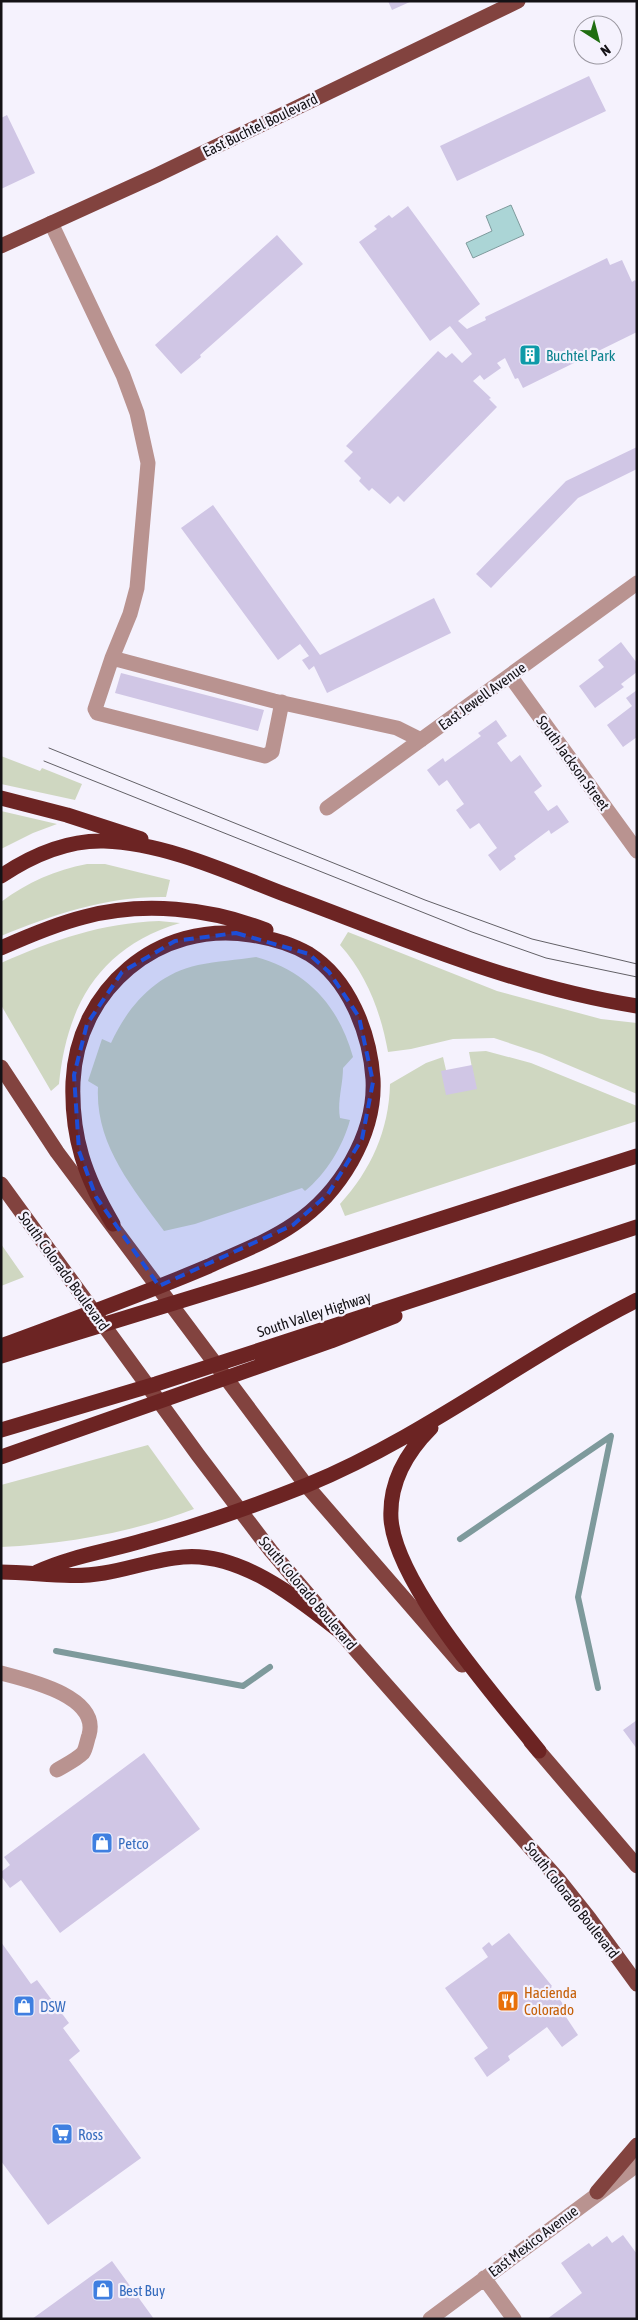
<svg xmlns="http://www.w3.org/2000/svg" width="638" height="2320" viewBox="0 0 638 2320" font-family="'Asap Condensed',sans-serif">
<style>
.green{fill:#cfd7c1}
.water{fill:#abd5d6;stroke:#7e9a9c}
.lines{fill:none;stroke-linecap:round;stroke-linejoin:round}
.stream{stroke:#7e9a9c;stroke-width:6}
.building{fill:#d0c6e5}
.minor{stroke:#b99390;stroke-width:15}
.major{stroke:#82433f;stroke-width:15}
.highway{stroke:#6c2423;stroke-width:15}
.tram{stroke:#626066;stroke-width:1}
.marked{fill:#1d4ed8;fill-opacity:0.2;stroke:#1d4ed8;stroke-width:4;stroke-dasharray:10 6;stroke-linejoin:round}
.labels{text-anchor:middle;dominant-baseline:central;stroke-width:4.5;stroke-linejoin:round;paint-order:stroke}
.street-label{font-size:15px;fill:#141216;stroke:#f5f2fd}
.culture-label{font-size:15px;fill:#0d838f;stroke:#f5f2fd;text-anchor:start}
.shop-label{font-size:15px;fill:#366cbe;stroke:#f5f2fd;text-anchor:start}
.food-label{font-size:15px;fill:#c56008;stroke:#f5f2fd;text-anchor:start}
</style>
<rect width="100%" height="100%" fill="#f5f2fd"/>
<path class="green" d="M1,756l39,15 2,-3 40,16 -7,16 -74,-16z
M1,811l56,13 -24,9 -32,16z
M87,864h18l65,16 -4,17c-58,-1 -112,17 -165,39v-34c27,-20 54,-32 86,-38z
M159,921l21,2c-80,24 -113,81 -121,161l-8,7 -50,-86v-42c52,-23 101,-40 158,-42z
M348,932l149,59 104,28 36,4v71l-95,-40 -48,-16 -41,1 -42,10 -23,3c-7,-39 -21,-77 -48,-107z
M256,957c51,14 83,49 97,100l-10,11c0,17 -6,34 -3,50l10,2c-7,26 -24,54 -45,71l-3,-3 -107,36 -31,7c-32,-44 -69,-87 -66,-144l-10,-6 14,-42 9,4c17,-37 45,-69 87,-78 19,-4 39,-5 58,-8z
M486,1051l45,12 106,43v15l-292,95 -5,-12c31,-34 49,-74 50,-120l36,-21 17,-6 3,13 30,19 -7,-37z
M1,1244l23,33 -23,9z
M148,1445l46,64c-61,23 -127,35 -193,38v-62z"/>
<path class="water" d="M511,205l13,30 -51,23 -7,-15 26,-12 -6,-15z"/>
<g class="lines">
<path class="stream" d="M460,1539l151,-103 -33,161 20,91
M56,1651l187,35 27,-19"/>
</g>
<path class="building" d="M388,1h24l-20,9z
M589,76l17,35 -149,70 -17,-35z
M7,115l28,58 -34,16v-71z
M408,206l72,98 -22,17 9,8 19,-9 -1,-3 122,-59 3,7 12,-5 10,22 3,-2 2,3v49l-114,56 -5,-10 -3,1 -10,-21 -8,5 4,5 -17,12 -4,-5 -7,6 18,17 -2,1 8,8 -93,95 -6,-6 -8,8 -18,-16 -3,3 -10,-10 2,-3 -17,-17 9,-9 -7,-6 92,-95 8,7 6,-5 10,10 10,-9 -22,-28 -20,15 -71,-99 18,-13 -3,-3 15,-11 3,3z
M277,235l26,29 -103,91 1,2 -20,17 -26,-29z
M637,447v22l-59,29 -87,90 -15,-14 90,-93z
M213,505l107,150 114,-57 17,35 -124,60 -13,-27 -5,4 -7,-10 7,-4 -9,-12 -22,16 -97,-132z
M621,642l16,21v9l-16,12 3,3 -29,21 -16,-22 25,-19 -6,-7z
M121,673l143,37 -6,21 -143,-38z
M637,690v47l-14,10 -16,-22 25,-19 -6,-8z
M496,720l11,16 -10,7 14,19 9,-7 22,31 -8,6 14,19 9,-6 12,17 -18,12 -2,-4 -35,26 2,3 -16,12 -12,-16 9,-7 -18,-25 -9,6 -14,-19 8,-6 -17,-24 -8,6 -12,-16 16,-12 2,4 36,-26 -3,-3z
M472,1065l5,24 -31,6 -5,-24z
M637,1720v29l-14,-19z
M144,1753l56,76 -140,104 -39,-53 -11,8 -9,-12v-4l9,-7 -6,-8z
M509,1933l43,53 -1,1 19,27 -4,3 12,18 -16,12 -15,-20 -39,29 2,4 -23,17 -13,-19 14,-10 -43,-60 43,-31 -6,-9 7,-6 3,4z
M1,1942l30,42 6,-4 32,43 -6,5 17,23 -11,9 72,98 -93,67 -47,-64z
M623,2235l14,19v65h-90l35,-26 -21,-30 28,-20 3,4 15,-11 5,7z
M112,2261l42,58h-122z"/>
<g class="lines">
<path class="minor" d="M51,223l72,152 14,38 11,50 -11,125 -7,26 -18,44 162,43 123,27 24,12
M112,658l-17,51 2,4 168,43 7,-4 10,-50
M510,676l127,175
M327,808l310,-225
M1,1673c27,7 99,23 88,62 -2,5 -3,14 -6,18 -7,7 -18,12 -26,17
M484,2278l30,41
M430,2319l207,-154"/>
<path class="major" d="M1,246l156,-71 361,-174
M1,1067l56,85 249,333 156,180
M1,1184l197,271 73,96 88,103 199,225 31,39 48,66
M531,1742l106,124
M597,2192l40,-47"/>
<path class="highway" d="M1,798l66,17 74,24
M1,876c30,-20 66,-36 103,-35 61,2 123,31 180,53 116,43 230,93 353,112
M1,948c27,-12 55,-24 83,-31 59,-16 125,-9 182,13
M1,1346c70,-26 140,-51 208,-80 28,-13 59,-24 85,-42 45,-30 82,-89 79,-145 -3,-46 -24,-100 -64,-125 -17,-10 -39,-16 -58,-19 -92,-15 -174,54 -178,147 -2,55 12,95 40,142
M1,1356l251,-77 385,-123
M431,1428c-24,24 -42,55 -40,91 5,66 106,179 148,232
M1,1430l155,-46 481,-157
M1,1457l330,-116 64,-25
M1,1572c34,0 69,7 103,1 26,-4 52,-14 79,-16 57,-5 113,40 155,73
M37,1572c34,-16 72,-21 108,-32 55,-15 109,-34 162,-55 117,-48 217,-128 330,-185"/>
<path class="tram" d="M49,748l376,152 107,39 105,25
M44,761l428,171 74,26 91,19"/>
</g>
<path class="marked" d="M236,933l73,21 20,18 30,45 14,65 -11,57 -34,55 -35,31 -134,61 -63,-89 -17,-46 -5,-76 13,-51 35,-52 53,-31z"/>
<defs>
<g id="building-square" transform="scale(1.125)"><rect x="-9" y="-9" width="18" height="18" rx="4" fill="#0f9aa8" stroke="#f5f2fd"/><path d="M-4-6H4V6H1V3H-1V6H-4ZM-2.5-4.3h1.7v1.8h-1.7ZM.8-4.3h1.7v1.8H.8ZM-2.5-1h1.7V.8h-1.7ZM.8-1h1.7V.8H.8Z" fill="#fff"/></g>
<g id="shop-square" transform="scale(1.125)"><rect x="-9" y="-9" width="18" height="18" rx="4" fill="#3f7fe0" stroke="#f5f2fd"/><path d="M-5-2.5h2.3a2.7 3.5 0 0 1 5.4 0H5L5.5 6h-11ZM-1.5-2.5h3a1.5 2.3 0 0 0-3 0Z" fill="#fff"/></g>
<g id="restaurant-square" transform="scale(1.125)"><rect x="-9" y="-9" width="18" height="18" rx="4" fill="#e8710a" stroke="#f5f2fd"/><path d="M-5-6h1v4h1v-4h1v4h1v-4h1v5L-1.5 .5V6h-2V.5L-5-1ZM5-6V6H3V1.5H1.5Q1.5-4 5-6Z" fill="#fff"/></g>
<g id="supermarket-square" transform="scale(1.125)"><rect x="-9" y="-9" width="18" height="18" rx="4" fill="#3f7fe0" stroke="#f5f2fd"/><path d="M-6-5.5h2.5l.6 2H6L4.5 2H-2.5L-4.4-4H-6ZM-1.5 3.2a1.3 1.3 0 1 0 .1 0ZM3 3.2a1.3 1.3 0 1 0 .1 0Z" fill="#fff"/></g>
</defs>
<g fill-rule="evenodd">
<use href="#building-square" x="530" y="355"/>
<use href="#shop-square" x="102" y="1843"/>
<use href="#restaurant-square" x="508" y="2001"/>
<use href="#shop-square" x="24" y="2006"/>
<use href="#supermarket-square" x="62" y="2134"/>
<use href="#shop-square" x="103" y="2290"/>
</g>
<g class="labels">
<g class="street-label">
<text transform="translate(260 125) rotate(-26)">East Buchtel Boulevard</text>
<text transform="translate(482 696) rotate(-36)">East Jewell Avenue</text>
<text transform="translate(573 763) rotate(54)">South Jackson Street</text>
<text transform="translate(64 1271) rotate(54)">South Colorado Boulevard</text>
<text transform="translate(314 1314) rotate(-18)">South Valley Highway</text>
<text transform="translate(308 1593) rotate(50)">South Colorado Boulevard</text>
<text transform="translate(572 1900) rotate(52)">South Colorado Boulevard</text>
<text transform="translate(533 2241) rotate(-37)">East Mexico Avenue</text>
</g>
<g class="culture-label">
<text x="546" y="355">Buchtel Park</text>
</g>
<g class="shop-label">
<text x="118" y="1843">Petco</text>
<text x="40" y="2006">DSW</text>
<text x="78" y="2134">Ross</text>
<text x="119" y="2290">Best Buy</text>
</g>
<g class="food-label">
<text x="524" y="1992">Hacienda<tspan x="524" dy="17">Colorado</tspan></text>
</g>
</g>
<rect width="638" height="2320" fill="none" stroke="#141216" stroke-width="5"/>
<g transform="translate(598 40) rotate(144)"><circle r="24" fill="#f5f2fd" stroke="#9b98a1"/>
<path d="M0-4L9 19L0 12L-9 19Z" fill="#206e11"/>
<text y="-8" font-size="14" font-weight="bold" text-anchor="middle" fill="#141216">N</text>
</g>
</svg>
